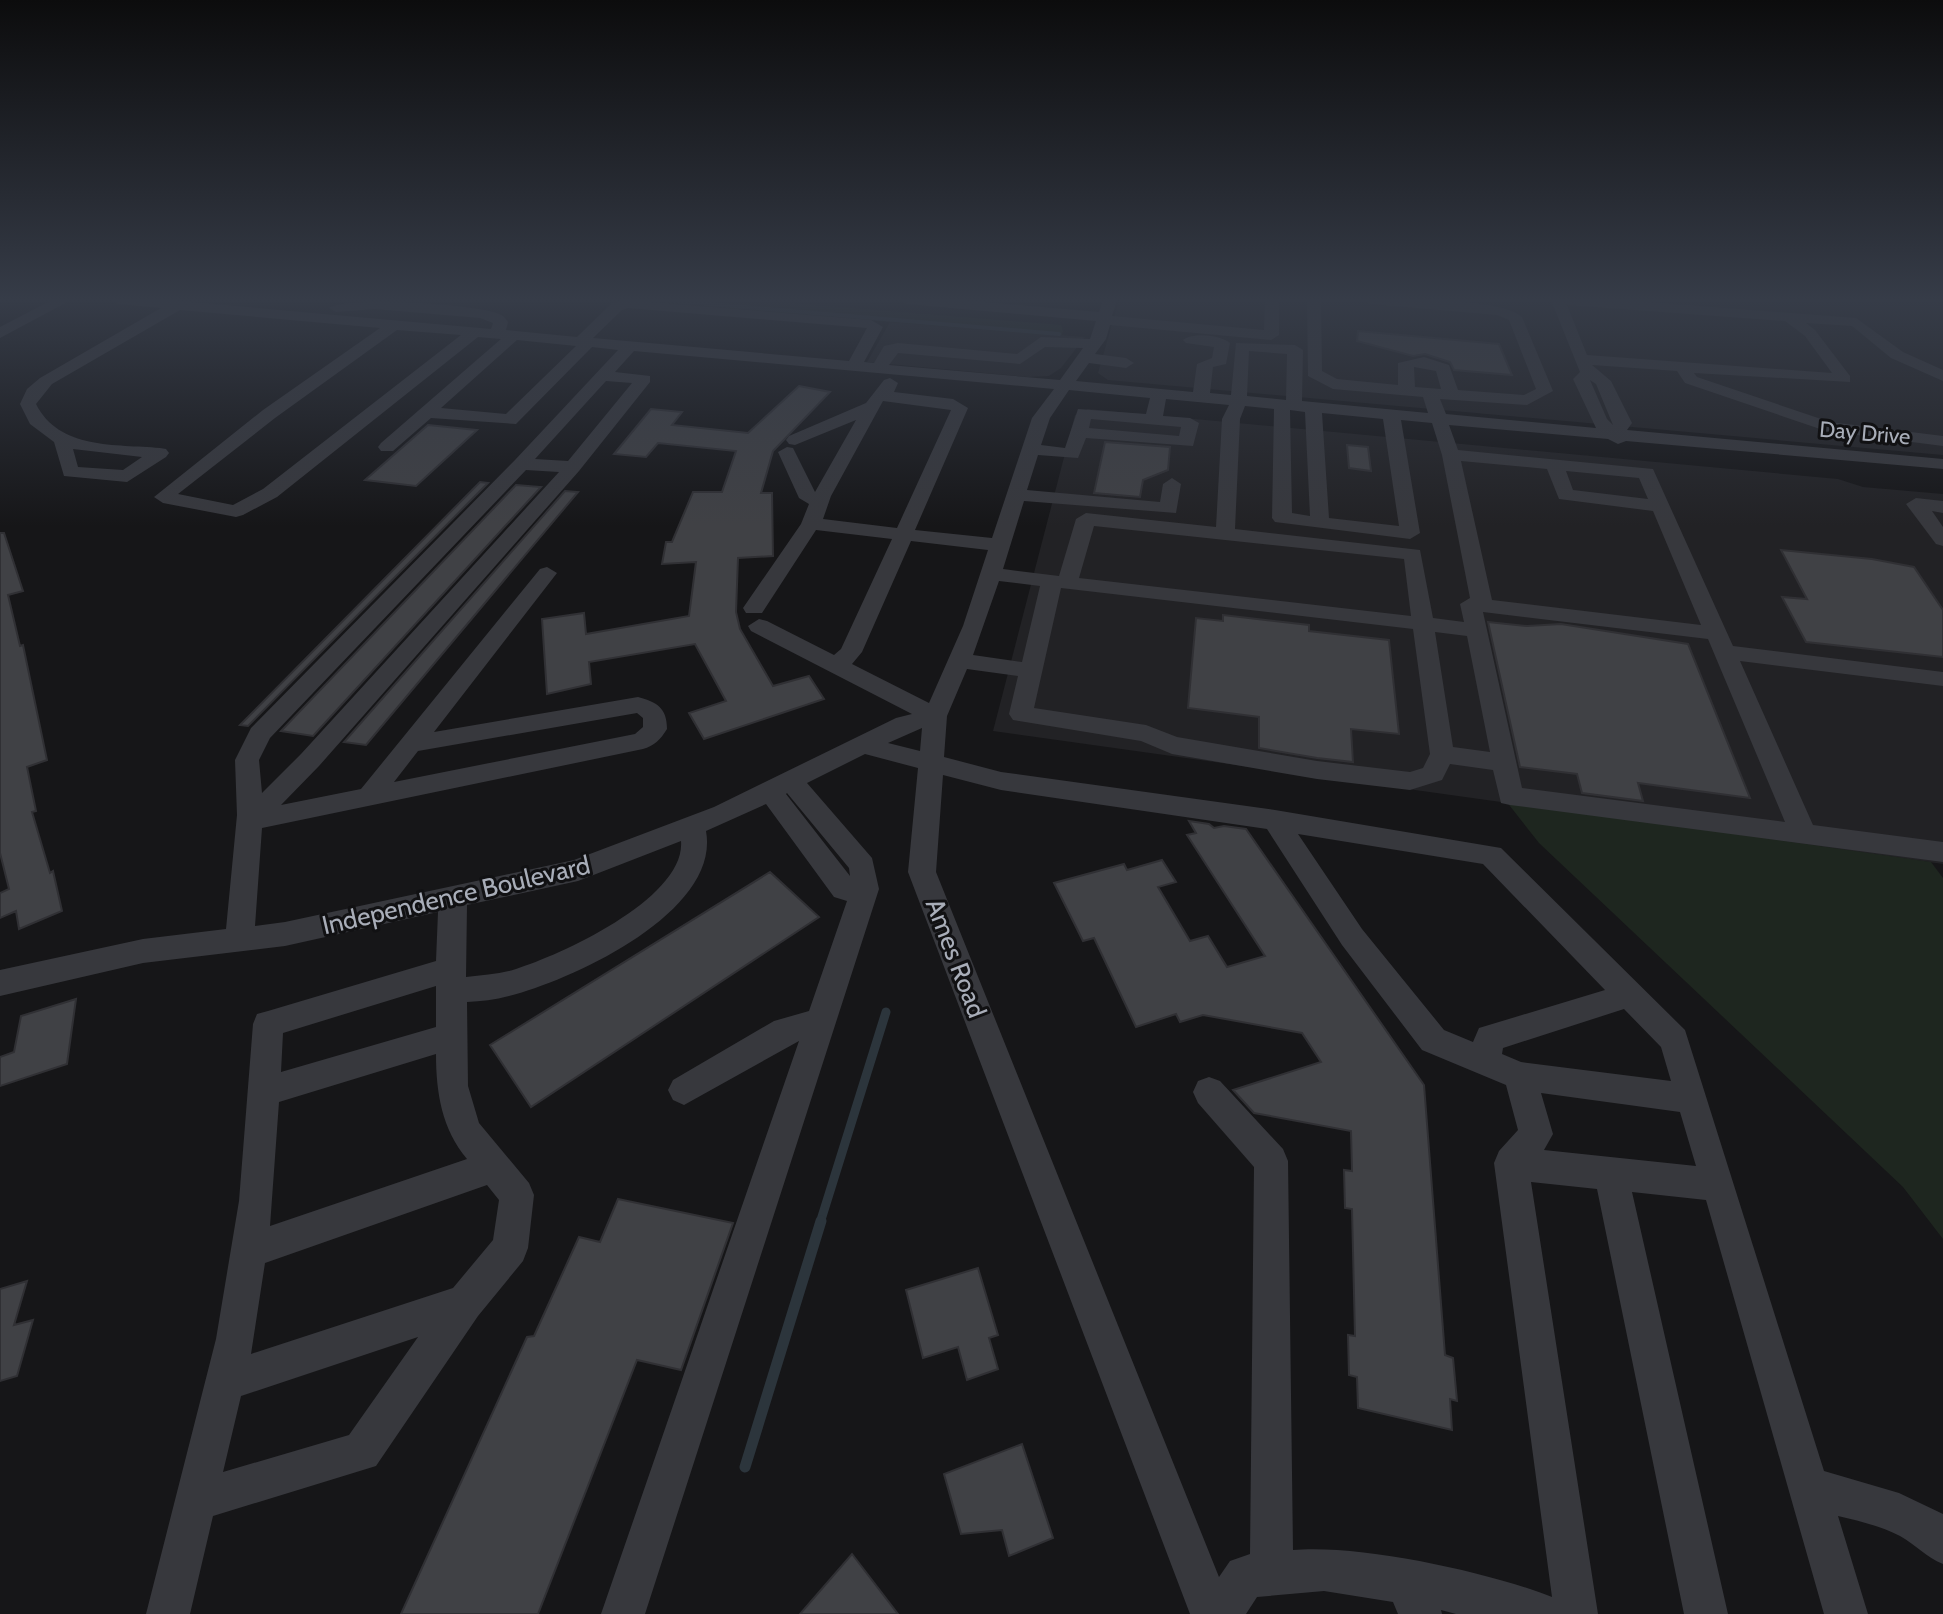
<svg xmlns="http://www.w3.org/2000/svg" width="1943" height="1614" viewBox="0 0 1943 1614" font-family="Cabin,sans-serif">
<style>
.built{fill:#222225}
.green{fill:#1e261f}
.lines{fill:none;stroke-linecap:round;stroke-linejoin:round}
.stream-far2{stroke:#2c353c;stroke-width:4}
.stream-far1{stroke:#2c353c;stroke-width:9}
.stream{stroke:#2c353c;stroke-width:11}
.building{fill:#404145;stroke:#303034;stroke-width:2}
.minor{fill:#37383d;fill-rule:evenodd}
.labels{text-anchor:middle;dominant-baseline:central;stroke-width:6;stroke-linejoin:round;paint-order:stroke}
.far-street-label{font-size:22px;fill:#a8adb8;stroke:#111113}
.street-label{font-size:26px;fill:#a8adb8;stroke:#111113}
</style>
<rect width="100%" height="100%" fill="#161618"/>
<path class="built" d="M1119,300h824v155l-835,-75 -10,-7z
M890,322l195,15 -24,31 -12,8 -21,1 -161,-15z
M1088,409l750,70 25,8 80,7v370l-950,-133 82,-316z"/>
<path class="green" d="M622,300h130l309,25 2,6 -1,4h-12z
M1506,801l425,61 12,16v361l-40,-52 -364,-344z"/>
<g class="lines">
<path class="stream-far2" d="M663,300l396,34"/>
<path class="stream-far1" d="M820,1223l66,-211"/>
<path class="stream" d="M745,1467l76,-246"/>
</g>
<path class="building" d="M1358,331l141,13 13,31 -58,-5 -4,-8 -25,-8 -12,2 -56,-15z
M799,386l31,6 -57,59 -12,42h11l1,63 -35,2 -2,54 4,17 33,57 36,-10 15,23 -120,40 -15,-26 37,-12 -31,-57 -106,18 2,22 -44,10 -5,-75 42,-6 2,21 103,-18 7,-54 -34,2 4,-22h6l21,-50h29l14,-41 -78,-8 -12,14 -32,-3 37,-45 31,3 -10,13 76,8z
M428,425l49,5 -61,56 -51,-6z
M1105,442l65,5 -2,23 -25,10 -3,17 -46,-4z
M1347,445l21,2 3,24 -22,-3z
M480,482l8,1 -240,243 -8,-1z
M516,485l25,2 -228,249 -32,-5z
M565,491l13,1 -212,253 -22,-3z
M0,533h4l19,58 -15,4 12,51 3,-1 24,115 -20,7 9,44 -4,1 18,61 3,-2 9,40 -43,18 -3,-18 -16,7v-25l9,-4 -9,-36z
M1781,550l91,9 42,8 29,43v47l-137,-15 -24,-45 25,2z
M1223,615l86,10v6l80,9 10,94 -48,-5 2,33 -36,-4 -58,-10v-31l-71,-9 8,-90 27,3z
M1488,622l39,4 34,-2 127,20 62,154 -112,-15 5,18 -61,-8 -5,-19 -57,-7z
M1189,821l20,3 5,4 10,-2 22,3 178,256 21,270 8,3 4,43 -7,-2 2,31 -94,-22 -1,-31 -8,-2 -1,-40 7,1 -3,-127 -7,-1 -1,-38 8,1 -1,-40 -97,-18 -21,-23 88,-28 -19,-29 -99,-18 -23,7 -4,-8 -40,13 -42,-89 -11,3 -29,-58 70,-19 3,6 35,-10 14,22 -18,5 32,54 18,-5 19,31 38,-11 -78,-121 9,-2z
M770,872l49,45 -288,190 -41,-62z
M76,999l-9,65 -67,22v-29l14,-5 7,-36z
M618,1199l115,24 -52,147 -44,-10 -99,254h-137l126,-277 7,-1 45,-99 21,5z
M978,1268l20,67 -9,3 9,31 -31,11 -9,-33 -35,11 -17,-68z
M27,1281l-13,44 19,-5 -16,56 -17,5v-92z
M1022,1444l31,94 -44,18 -7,-26 -41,4 -17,-60z
M852,1554l46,60h-98z"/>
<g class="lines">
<path class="minor" d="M52,300h19l-71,38v-11z
M111,300h58l322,29 2,-6 -13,-5 -105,-9 -39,3 -7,-4c15,-12 150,-4 170,6 5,2 6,4 9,8l-2,8 71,7 35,-34 13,-3 246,20 12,7 -19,35 10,1 10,-17 14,-3 119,11 24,-17 49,2 6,-18 -189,-17 -7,-4h60l139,12 4,-12h14l-5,16 152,14 1,-30h14v35l-8,5 -161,-15 -4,14 -11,15 31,4 8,5 -8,5 -37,-5 -13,18 117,11 4,-28 15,-6 2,-11 -28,-4 -3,-3c11,-8 37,-5 47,3l-4,21 -13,3 -3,26 21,2 5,-52 59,2 8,5 -1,51 126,12 -5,-16 -90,-8 -25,-13 -1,-76h14l1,71 15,8 61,6v-22l26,-6 25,8 9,25 66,5 12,-6 -27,-69 -12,-5 -126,-11 -7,-4c33,0 135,-3 158,17l31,74 -26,14 -87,-6 6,15 150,14 -23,-49 7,-7 -29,-72h72l233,18 47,34 40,18v11l-52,-23 -39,-32 -46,-3 9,7 35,46v6l-156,-9 3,4 133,45 113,14v10l-117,-15 -141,-48 -8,-12 -85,-6 19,16 21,42 -5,7 316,29v10l-317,-28 -8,3 -10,-5 -159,-14 9,25 195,19 80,177 210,26v14l-203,-25 73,164 130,17v20l-433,-57 -9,-2 -8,-33 -43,-6 -8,16 -32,10 -93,-11 -145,-25 -31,-13 -128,-21 -4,-6 9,-38 -51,-7 -20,47 -3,41 57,15 274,38 226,38 184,182 139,441 75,22 44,21v50c-17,-7 -27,-19 -43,-28 -19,-10 -41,-15 -62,-20l30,98h-44l-118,-414 -74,-8 96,422h-44l-87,-425 -66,-7 67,432h-142l-15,-4 1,4h-44l-5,-12 -69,-11 -67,6 -11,17h-56l-282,-742 10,-104 -53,-14 -58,29 65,75 7,31 -234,725h-44l198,-573 -115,64 -11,-5 -5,-10 5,-10 101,-59 35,-10 38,-110 -13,-4 -68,-93 -60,27c15,81 -134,149 -197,165 -14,4 -28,5 -42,6l1,84 11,37 50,60 5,12 -6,53 -5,13 -45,55 -102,150 -163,50 -23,98h-44l70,-275 23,-138 14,-177 4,-10 11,-3 168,-50 2,-49 -153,34 -142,17 -143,33v-26l143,-31 83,-10 11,-114 -2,-55 16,-32 264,-268 103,-110 -26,-3 -76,77 -85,-6 -38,33h-12l-3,-4 3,-4 120,-104 -23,-2 -201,160 -34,18 -7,2 -73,-14 -9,-6 109,-87 117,-82 -200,-18 -128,74 -16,20c23,46 80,40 124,44l6,1 3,4 -3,4 -39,25 -63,-6 -10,-34 -24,-18 -10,-20 7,-15 13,-11 121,-70 -43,-4zM1567,305l218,16 20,15 27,37 -245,-18zM628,308l239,20 -18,33 -256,-23 29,-28zM397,330l64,5 -198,154 -30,16 -55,-11 97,-76zM517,340l59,6 -70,68 -65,-6zM1045,347l38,1 -23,32 -171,-15 9,-12 122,11zM634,351l420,38 -22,29 -40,120 -77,-8 53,-122 -15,-9 -59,-7 4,-9 -8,-5 -6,2 -18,23 -77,33 -3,4 3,4 6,1 61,-25 -41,72 -22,-44 -6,-1 -9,5 21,46 10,6 -8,20 -58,84 3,5h16l54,-83 76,9 -51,110 -7,6 -67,-34 -8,-2 -11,7 3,5 161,83 -16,4 -182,89 -140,53 -289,62 -30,4 7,-98 381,-79c11,-3 18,-10 24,-20 0,-21 -10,-27 -29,-32l-204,35 123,-159 -10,-6 -7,2 -179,220 -80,16 38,-39 260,-295 71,-89v-6l-35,-4zM1249,351l38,3 -1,46 -39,-4zM1414,367l22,4 5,18 -26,-2zM1590,380l6,4 17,41 -6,-6zM606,381l26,2 -64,78 -33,-2zM1069,390l81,8 -4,16 -68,-5 -13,39 -24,-3 9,-27zM1166,399l63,6 -7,14 -6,108 -130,-14 -10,6 -17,57 -56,-7 21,-68 152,12 5,-29 -9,-6 -9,6 -3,18 -133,-12 11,-35 40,3 8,-20 107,8 6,-23 -9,-5 -27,-2zM883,401l68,9 -54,118 -74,-9 8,-23zM1245,406l29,3 -2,109 3,4 135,17 10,-6 -19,-113 31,3 10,32 28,143 -10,6 4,18 -31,-4 -13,-68 -185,-21 5,-110zM1290,410l15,2 5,104 -18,-3zM1322,413l61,6 16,107 -70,-8zM1091,419l90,8 -2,9 -90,-8zM73,449l69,8 -19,13 -45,-3zM1461,461l86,8 12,30 94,12 48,114 -209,-25zM526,470l33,2 -258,282 -39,39 -3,-33 11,-22zM1566,471l73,7 9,21 -75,-9zM1094,526l310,33 7,57 -332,-38zM911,541l77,9 -25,76 -34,77 -77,-39 10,-12zM999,581l41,5 -18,76 -49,-7zM1061,588l352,41 17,125 -7,14 -13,4 -93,-11 -140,-24 -31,-12 -112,-17zM1483,612l225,27 77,183 -263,-34zM1435,632l32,4 23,116 -37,-5zM637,713l6,5v9l-8,7 -241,48 24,-31zM922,728l-2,23 -32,-8zM943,775l58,15 266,39 75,116 80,105 84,35 12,45 -19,21 -5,12 58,434c-63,-25 -192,-53 -259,-47l-5,-389 -5,-12 -63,-68 -11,-4 -11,4 -5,11 5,11 56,64 -4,387 -20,7 -11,16 -283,-705zM787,793l62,75 1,8 -64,-82zM1298,834l185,30 122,126 -126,38 -6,14 -29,-12 -82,-101zM681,841c5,57 -120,114 -165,128 -16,5 -33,6 -50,8l1,-72 111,-24zM436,986v41l-155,45 2,-39zM1624,1009l37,38 10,34 -150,-19 -19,-8 1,-6zM436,1054c0,39 6,75 31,105l-197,67 9,-124zM1541,1093l139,19 16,54 -152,-16 9,-16zM487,1185l12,15 -6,40 -40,48 -202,66 14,-91zM418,1337l-69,98 -126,37 18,-76z
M1916,498l27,3v12l-11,-2 11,16v19l-7,-2 -30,-40z"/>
</g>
<linearGradient id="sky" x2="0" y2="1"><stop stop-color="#0c0c0d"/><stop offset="0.57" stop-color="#363c48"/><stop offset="1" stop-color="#363c48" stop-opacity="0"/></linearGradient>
<rect width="1943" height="526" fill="url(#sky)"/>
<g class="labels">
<g class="far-street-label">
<text transform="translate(1865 433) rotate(5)">Day Drive</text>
</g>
<g class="street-label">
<text transform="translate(456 895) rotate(-13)">Independence Boulevard</text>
<text transform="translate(956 958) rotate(69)">Ames Road</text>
</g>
</g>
</svg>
